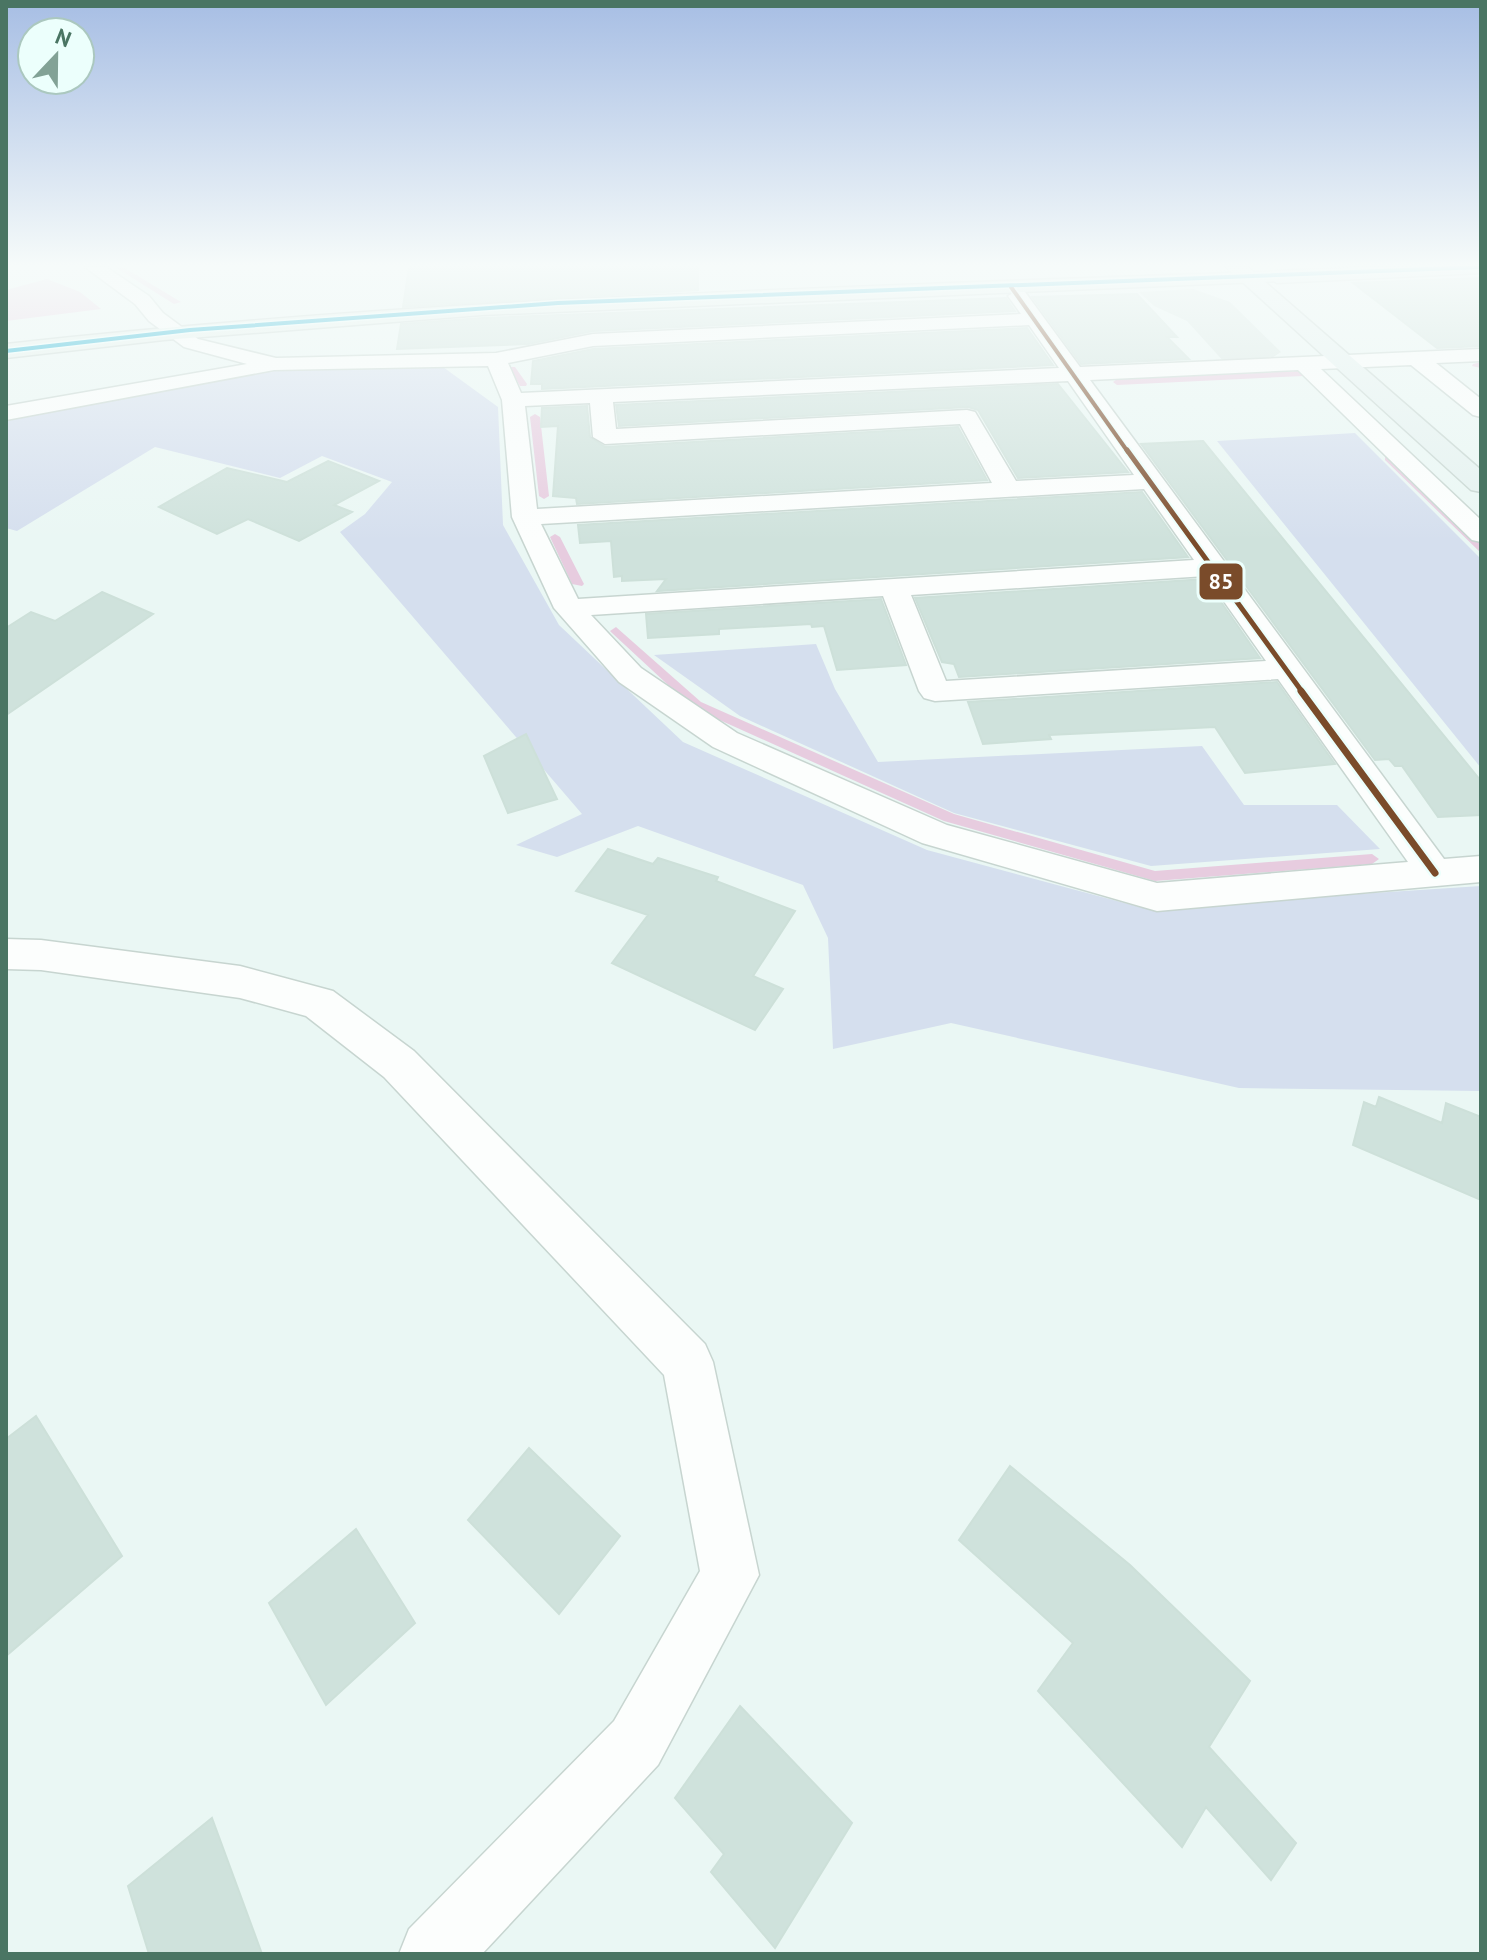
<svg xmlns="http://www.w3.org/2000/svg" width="1487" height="1960" viewBox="0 0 1487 1960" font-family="'PT Sans',sans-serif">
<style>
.industrial{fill:#d8e7e2}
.green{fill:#d5dfee}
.water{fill:#e7ccdf}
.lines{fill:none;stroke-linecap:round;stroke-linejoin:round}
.stream{fill:#e7ccdf;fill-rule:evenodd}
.building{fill:#cfe2dc;stroke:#cde0d9;stroke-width:2}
.street-casing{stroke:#c7d5d0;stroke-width:3}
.primary-casing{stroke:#c6d5d0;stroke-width:3}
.highway-casing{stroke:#c6d5d0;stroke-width:3}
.street{fill:#fcfefd;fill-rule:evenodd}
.primary{fill:#e5f2f0;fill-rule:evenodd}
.highway{fill:#e4f1eb;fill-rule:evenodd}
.bus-1-far2-casing{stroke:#ecfffc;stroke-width:7}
.bus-1-far1-casing{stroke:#ecfffc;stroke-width:9}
.bus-1-casing{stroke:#ecfffc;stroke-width:12}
.bus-2-casing{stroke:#ecfffc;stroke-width:7}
.bus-1-far2{stroke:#7a4b2a;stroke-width:4}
.bus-1-far1{stroke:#7a4b2a;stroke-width:5}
.bus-1{stroke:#7a4b2a;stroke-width:7}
.bus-2{stroke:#00a9ce;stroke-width:4}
.line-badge{stroke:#ecfffc;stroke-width:3}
.badge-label{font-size:22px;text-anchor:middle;font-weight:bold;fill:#fff}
</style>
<rect width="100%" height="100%" fill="#eaf7f4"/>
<path class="industrial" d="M1193,289l37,13 51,50 -15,10 -41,1 -38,-42 -33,-15 -15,-14z"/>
<path class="green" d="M284,367h159l55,40 5,118 56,100 124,117 244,108 216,58 338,-22v205l-242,-3 -288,-65 -118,26 -5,-111 -25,-53 -165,-59 -81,31 -41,-12 66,-31 -242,-282 25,-18 27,-32 -70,-26 -42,22 -125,-31 -138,84 -11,-3v-110z
M1355,433l126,126v209l-264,-327z
M816,644l19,45 43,73 324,-16 42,59h93l43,44 -229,17 -197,-53 -214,-97 -86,-61z"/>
<path class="water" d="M47,279l33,13 21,17 -95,12v-31z"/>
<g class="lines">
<path class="stream" d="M115,267h8l58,35 -7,2z
M1481,362v6l-9,-2 1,-2z
M509,367h6l12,17 -1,2h-6z
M1300,371l4,3 -1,2 -186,9 -4,-3 4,-3z
M535,414l5,3 9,79 -5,3 -5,-3 -9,-79z
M1385,456h6l90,88v9l-96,-93z
M555,534l5,3 24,47 -2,2 -10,-2 -22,-47z
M616,627l85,75 253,112 201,57 217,-17 7,5 -7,5 -217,17 -211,-60 -251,-113 -81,-75 -2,-2z"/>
</g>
<path class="building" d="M409,267h289v23l-295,17z
M1481,278v68l-44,2 -84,-65z
M1137,294l40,43h-10l22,22 -108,5 -49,-67z
M1006,298l9,13 -422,20 -65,13 -131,5 4,-25 81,-6z
M1027,328l26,37 -511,24v-5h-11l2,-23 60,-12z
M1058,384l70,88 -110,6 -40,-68 -10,-3 -349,19 -3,-21z
M587,406l3,31 15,10 353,-20 29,53 -410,24 -1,-6 -23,-2 5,-70 -17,1 1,-19z
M1203,441l278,340v34l-43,2 -36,-51h-7l-6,-7 -14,1 -234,-316z
M328,461l51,20 -45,24 18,7 -53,29 -51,-22 -31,15 -58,-27 68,-39 60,14z
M1142,492l46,65 -531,34 9,-12 -44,2v-5l-8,1 -3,-36 -31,2 -2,-18z
M1205,579l55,79 -301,19 -5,-13 -12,-2 -27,-64z
M102,592l51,22 -147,101v-87l25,-16 24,9z
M881,599l25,66 -69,5 -13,-44 -12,1 -1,-3 -92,5v5l-71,4 -2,-24z
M1277,682l58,82 -90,9 -30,-46 -166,8 2,4 -68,5 -15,-42z
M526,734l31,65 -49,14 -24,-57z
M608,849l45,15 5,-6 60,19 -2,4 79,30 -42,65 30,13 -28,41 -143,-67 36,-48 -72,-24z
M1379,1097l63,26 4,-20 35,14v83l-128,-55 11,-43 12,5z
M36,1416l86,140 -116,100v-217z
M529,1448l91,88 -61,78 -91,-94z
M1010,1466l120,99 120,116 -41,66 87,96 -25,37 -65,-73 -24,40 -144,-156 35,-48 -114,-103z
M356,1529l59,94 -89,82 -57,-102z
M740,1706l112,117 -77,125 -64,-76 13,-18 -49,-56z
M212,1818l50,136h-113l-21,-68z"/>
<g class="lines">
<g class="street-casing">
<path id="street" d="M85,267h21l43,29 14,17 35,26 78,19 220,-5 97,-19 428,-20 -13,-18 10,-6 7,2 55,75 401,-18v12l-45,2 45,36v18l-8,-2 -62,-50 -90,4 160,151v22l-9,-2 -174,-170 -208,10 354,479 37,-3v26l-324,29 -235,-68 -209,-96 -94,-65 -65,-74 -42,-91 -10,-117 -14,-34 -214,4 -268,50v-14l241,-42 -63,-17 -35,-26 -14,-17zM1029,325l30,43 -538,25 -13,-30 85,-17zM1068,381l66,94 -118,6 -41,-69 -8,-2 -351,19 -3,-27zM590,403l3,34 12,7 355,-20 32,59 -455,26 -12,-103zM1144,489l50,71 -616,39 -37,-75zM1206,576l60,85 -320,20 -35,-86zM883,596l36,95 5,7 11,3 343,-22 130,183 -251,21 -210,-58 -210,-92 -96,-65 -50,-53z
M6,939l35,1 199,26 93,25 81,60 291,293 8,18 46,213 -101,190 -176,189h-83l10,-25 205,-208 86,-150 -36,-196 -280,-298 -78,-61 -66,-18 -199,-28 -35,-1z"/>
</g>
<g class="primary-casing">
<path id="primary" d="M1226,267h22l233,203v22l-10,-2z
M1366,267h115v6l-204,10 -10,-6 10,-6z"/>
</g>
<g class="highway-casing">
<path id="highway" d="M1277,271l10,6 -3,4 -802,34 -318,25 -158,18v-14c423,-47 846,-57 1271,-73z"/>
</g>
<use href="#street" class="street"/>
<use href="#primary" class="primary"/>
<use href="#highway" class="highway"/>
<g class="bus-1-far2-casing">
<path id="bus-1-far2" d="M1011,287l117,165"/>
</g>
<g class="bus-1-far1-casing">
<path id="bus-1-far1" d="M1127,450l176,243"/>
</g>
<g class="bus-1-casing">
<path id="bus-1" d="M1301,691l134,182"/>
</g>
<g class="bus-2-casing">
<path id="bus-2" d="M6,351l184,-21 368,-27 923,-36"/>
</g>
<use href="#bus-1-far2" class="bus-1-far2"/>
<use href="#bus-1-far1" class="bus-1-far1"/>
<use href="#bus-1" class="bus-1"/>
<use href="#bus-2" class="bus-2"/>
</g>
<linearGradient id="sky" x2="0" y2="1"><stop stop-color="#a7bee4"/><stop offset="0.49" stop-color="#f6fbfa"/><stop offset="1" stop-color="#f6fbfa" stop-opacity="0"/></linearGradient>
<rect width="1487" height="541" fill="url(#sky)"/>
<rect class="line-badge" x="1198" y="562" width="46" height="39" rx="8" fill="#7a4b2a"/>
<g class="badge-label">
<text x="1221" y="589">85</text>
</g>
<rect width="1487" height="1960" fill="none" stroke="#4a7563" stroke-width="16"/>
<g transform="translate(56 56) rotate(22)"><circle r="38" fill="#ecfffc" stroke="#abc8bf" stroke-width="2"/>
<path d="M0-6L14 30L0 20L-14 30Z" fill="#82a296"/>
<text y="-12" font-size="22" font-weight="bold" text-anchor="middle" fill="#4a7563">N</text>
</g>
</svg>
